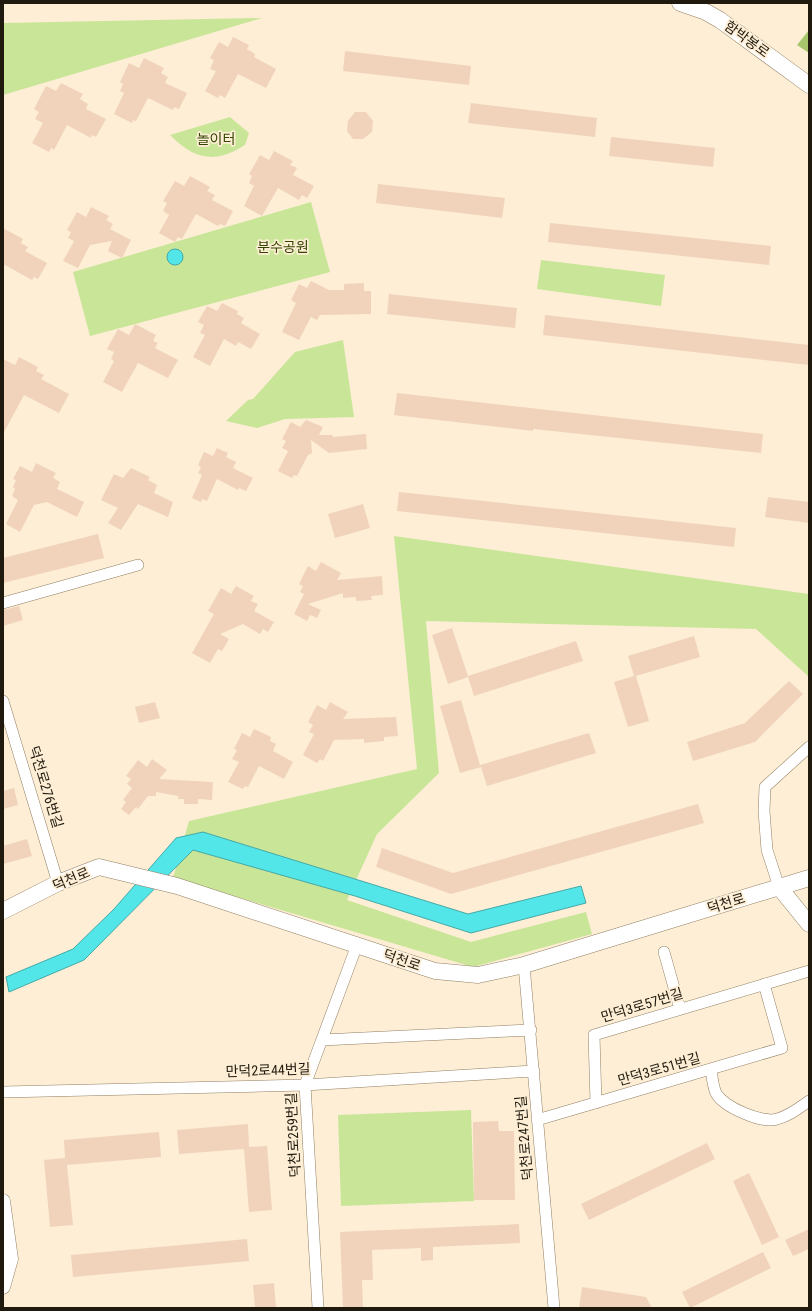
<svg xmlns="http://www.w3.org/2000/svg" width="812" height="1311" viewBox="0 0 812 1311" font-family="'Roboto Condensed','Noto Sans KR',sans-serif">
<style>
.green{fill:#c9e598}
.forest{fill:#a8c76c}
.water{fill:#53e6e8;stroke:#44a9a7}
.building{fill:#f1d3bc}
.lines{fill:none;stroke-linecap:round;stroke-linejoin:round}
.minor-casing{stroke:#917f63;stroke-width:12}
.tertiary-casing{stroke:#917f63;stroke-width:15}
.secondary-casing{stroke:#917f63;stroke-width:17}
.minor{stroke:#fff;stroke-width:11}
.tertiary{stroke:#fff;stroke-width:14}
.secondary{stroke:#fff;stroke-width:16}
.labels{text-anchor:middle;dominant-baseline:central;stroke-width:3.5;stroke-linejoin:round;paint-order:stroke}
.street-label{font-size:14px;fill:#201a0e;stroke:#fdeed5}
.park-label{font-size:14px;fill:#334500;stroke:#fdeed5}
</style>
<rect width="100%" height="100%" fill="#fdeed5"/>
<path class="green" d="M262,18l-259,77v-72z
M230,117l19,16 -4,12c-30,19 -50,15 -75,-10z
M311,202l19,70 -240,64 -17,-64z
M541,260l124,15 -4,31 -124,-17z
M343,340l11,77 -69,2 -28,9 -31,-7 22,-21 5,-1 42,-47z
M394,536l415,58v83l-53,-48 -330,-8 13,152 -62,61 -30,66 124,42 115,-30 6,22 -119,33 -300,-89 16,-57 228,-52z
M471,1110l3,91 -133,5 -3,-91z"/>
<path class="forest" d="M809,30v23l-12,-8z"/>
<path class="water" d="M167 257a8 8 0 1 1 16 0a8 8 0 1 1-16 0Z
M203,832l265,82 113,-28 5,17 -115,30 -116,-37 -162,-46 -109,110 -75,32 -3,-15 67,-28 41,-40 62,-71z"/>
<path class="building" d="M233,37l16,8 -2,4 8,5 -1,3 22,12 -10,19 -28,-14 -13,24 -5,-3 -2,3 -13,-7 11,-20 -6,-2 4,-9 -4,-2 9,-16 9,5z
M345,51l126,15 -2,19 -126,-14z
M144,58l20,10 -3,5 7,4 -3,6 22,10 -8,16 -5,-2 -1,3 -25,-12 -12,23 -3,-1 -1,3 -18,-9 10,-21 -4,-2 3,-7 -3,-2 9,-19 10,5z
M61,83l22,11 -3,5 8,5 -2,5 20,10 -10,18 -4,-2 -1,3 -24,-13 -13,25 -3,-2 -2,4 -17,-9 11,-20 -8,-4 4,-7 -5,-3 12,-23 10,5z
M471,103l126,15 -2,19 -127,-14z
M355,112h11l7,9 -1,11 -9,7h-10l-6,-8 1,-10z
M611,137l104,11 -2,19 -104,-11z
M274,151l19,10 -3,4 7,3 -4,7 21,11 -7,12 -5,-3 -3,5 -21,-12 -16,28 -18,-10 10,-20 -5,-3 3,-7 -3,-2 11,-19 9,5z
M190,176l20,11 -3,4 8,4 -3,5 21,11 -8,15 -5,-2 -2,2 -22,-12 -14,25 -4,-2 -3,5 -16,-9 10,-18 -6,-4 4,-8 -4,-2 12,-20 9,5z
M378,184l127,14 -3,20 -126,-15z
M91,207l18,9 -3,4 7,4 -3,5 21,11 -9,18 -14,-7 4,-10 -22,4 -12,23 -15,-7 11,-20 -6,-3 3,-6 -4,-2 10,-18 9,5z
M550,223l221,23 -2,19 -221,-23z
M3,228l20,11 -2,4 7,4 -3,4 22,12 -9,16 -4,-2 -2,3 -29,-16z
M311,281l18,9h15v-6l20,-1v8h7v23l-51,1 -3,5 -6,-3 -12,23 -17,-8 14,-29 -5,-3 8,-16 8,4z
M389,294l128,14 -2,20 -128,-14z
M222,303l16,8 -1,3 7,4 -3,5 19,11 -9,15 -13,-7 -2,4 -12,-7 -14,27 -17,-9 12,-22 -5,-2 4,-8 -6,-3 9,-16 10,5z
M545,315l264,30v20l-266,-30z
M135,324l21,11 -3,6 5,2 -3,5 23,12 -10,18 -30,-15 -16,29 -19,-10 11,-21 -3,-2 3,-7 -7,-3 11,-20 11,6z
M19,357l19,10 -2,4 8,4 -3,4 28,15 -10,19 -35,-18 -21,39v-75l12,6z
M397,393l366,41 -2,19 -228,-24v2l-139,-16z
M306,420l17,7 -4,8h13l1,2 33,-3 1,15 -38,4 -18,-13 1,13 -4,2 -11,21 -3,-1 -2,3 -14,-7 10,-20 -6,-3 4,-7 -4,-2 9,-17 9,5z
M217,448l11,5 -2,4 10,5 -3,6 20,10 -7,13 -7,-3 -1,2 -21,-11 -10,22 -5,-2 -1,3 -9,-4 10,-23 -4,-2 3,-6 -3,-2 6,-13 9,4z
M36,463l20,10 -3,5 7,4 -3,7 27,13 -7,15 -30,-15 -13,3 -14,27 -14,-8 12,-24 -6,-4 3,-7 -2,-2 3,-7 -3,-1 7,-13 12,6z
M131,468l19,9 -2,3 9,5 -3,8 19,9 -5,15 -30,-13 -17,26 -13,-7 10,-15 -17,-8 13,-26 9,4z
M399,492l337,36 -2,19 -337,-36z
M768,497l41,5v21l-44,-6z
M363,504l7,24 -35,10 -7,-24z
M98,534l6,24 -101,25v-25z
M321,562l20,11 -4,7 45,-4 1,19 -12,1 1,4 -16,1v-4l-13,1v-5l-35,11 13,6 -4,8 -7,-3 -3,6 -13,-7 10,-20 -4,-2 3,-6 -4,-2 9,-18 8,5z
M236,586l18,10 -3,5 7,3 -4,7 20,11 -6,10 -5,-3 -3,5 -17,-10 -23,10 9,5 -7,12 -4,-2 -8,14 -18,-10 22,-39 -6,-3 13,-23 10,6z
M19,606l4,14 -20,6v-16z
M452,628l16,48 108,-35 7,20 -109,35 -6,-19 -20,7 -16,-49z
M694,636l6,21 -64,19 13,45 -21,6 -14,-45 20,-6 -6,-20z
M789,681l14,13 -48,48 -62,19 -6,-19 58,-19z
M461,700l19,65 109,-32 7,20 -109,33 -6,-19 -21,6 -20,-67z
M155,702l5,16 -21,5 -4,-16z
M330,702l18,10 -5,7 53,-2 2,19 -14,1v4l-20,2v-4l-30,1 -11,21 -3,-2 -3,4 -14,-8 11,-21 -5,-2 4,-7 -5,-3 9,-17 9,5z
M254,729l17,8 -1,4 6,3 -3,7 20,11 -9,17 -25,-13 -11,21 -3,-1 -2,3 -15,-7 11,-20 -7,-3 5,-9 -3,-1 8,-16 8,4z
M152,759l15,11 -8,9 54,3 -1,18 -14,-1v5h-14v-5h-6v-3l-22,-4v4h-8l-10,13 -2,-2 -7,8 -8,-6 5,-7 -3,-2 9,-12 -5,-4 4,-5 -5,-3 12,-16 9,7z
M14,788l4,17 -15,4v-18z
M698,804l6,19 -253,71 -75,-27 6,-19 71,25z
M27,839l5,17 -29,8v-18z
M498,1121l1,10h15l1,69h-41l-1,-78z
M248,1124l1,23 18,-1 5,64 -23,2 -5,-63 -65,5 -2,-24z
M159,1132l2,25 -94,8 6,60 -23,2 -6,-67 21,-2 -1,-18z
M707,1143l8,16 -126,61 -8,-16z
M749,1173l30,64 -17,8 -29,-64z
M519,1224l1,19 -87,4v13l-12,1v-13l-49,2 1,30h-11l1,28h-20l-3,-76z
M809,1229v20l-16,7 -8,-16z
M247,1239l2,22 -176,16 -2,-22z
M763,1252l8,16 -81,40 -8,-16z
M274,1283l2,25h-21l-2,-23z
M582,1287l64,10 6,11h-73z"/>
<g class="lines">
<g class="minor-casing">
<path id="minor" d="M3,603l135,-38
M3,701l55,182
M779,887l-12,-37 -3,-39 1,-24 44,-40
M664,952l16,57
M524,965l30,343
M322,1040l209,-10
M711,1069c1,8 2,18 5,24 7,14 47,31 61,26 12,-3 22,-11 32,-18
M3,1092l302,-7 229,-14
M596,1103l-2,-68 215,-64
M537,1120l245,-72 -18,-64
M318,1308l-13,-223 52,-140"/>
</g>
<g class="tertiary-casing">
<path id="tertiary" d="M3,1201l8,58 -8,28"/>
</g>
<g class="secondary-casing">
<path id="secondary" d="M680,3l26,9 14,8 89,65
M779,887l30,37
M3,911l55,-28 41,-16 78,19 258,85 43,4 46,-10 285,-87"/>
</g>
<use href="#minor" class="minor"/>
<use href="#tertiary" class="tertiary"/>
<use href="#secondary" class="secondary"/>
</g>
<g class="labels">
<g class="street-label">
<text transform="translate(747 39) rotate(36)">함박봉로</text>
<text transform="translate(46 787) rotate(73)">덕천로276번길</text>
<text transform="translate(71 879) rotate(-23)">덕천로</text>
<text transform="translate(726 903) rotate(-17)">덕천로</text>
<text transform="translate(402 960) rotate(19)">덕천로</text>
<text transform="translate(642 1005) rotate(-17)">만덕3로57번길</text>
<text transform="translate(659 1069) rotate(-16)">만덕3로51번길</text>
<text transform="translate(268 1070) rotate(-2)">만덕2로44번길</text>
<text transform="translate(293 1135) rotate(-93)">덕천로259번길</text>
<text transform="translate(524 1138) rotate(-95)">덕천로247번길</text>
</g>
<g class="park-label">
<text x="216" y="139">놀이터</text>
<text x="283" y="247">분수공원</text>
</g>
</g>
<rect width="812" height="1311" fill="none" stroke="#201a0e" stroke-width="8"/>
</svg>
